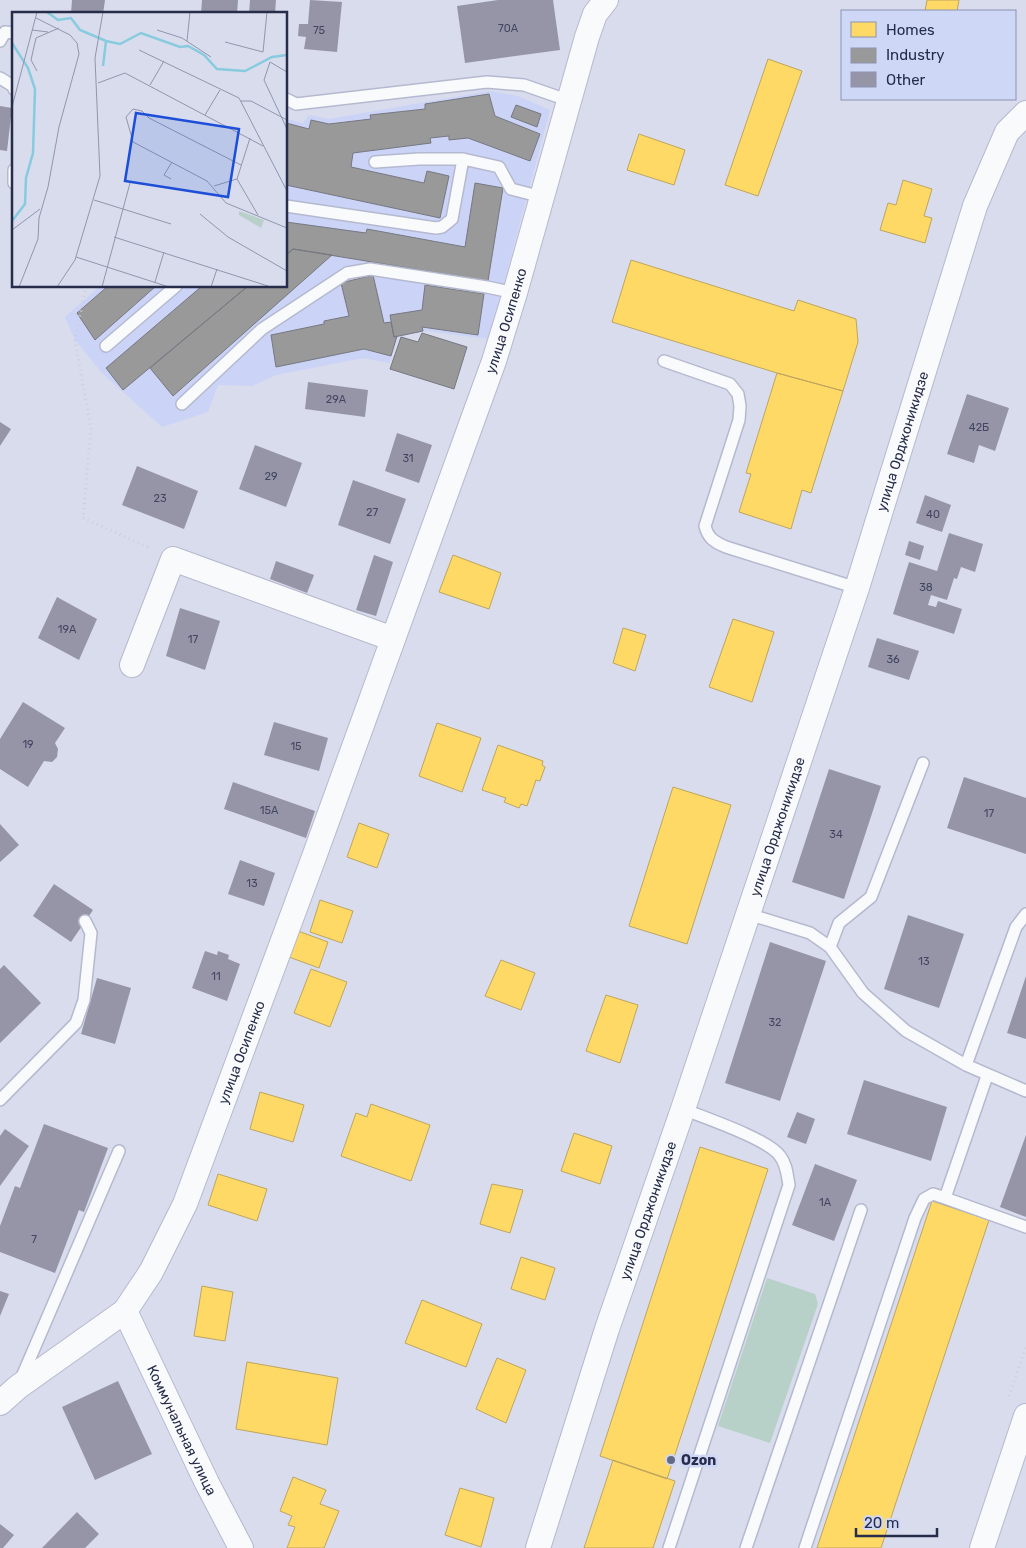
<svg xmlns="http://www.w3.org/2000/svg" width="1026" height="1548" viewBox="0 0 1026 1548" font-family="Rubik,sans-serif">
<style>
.built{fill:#cbd3f7}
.green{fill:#b7d1c8}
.homes{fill:#ffd966;stroke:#bea55e}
.industry{fill:#999;stroke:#767881}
.building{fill:#9695a8}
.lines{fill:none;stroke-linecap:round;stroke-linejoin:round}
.service-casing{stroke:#b5b9cf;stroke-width:14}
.minor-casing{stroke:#b5b9cf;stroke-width:26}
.path{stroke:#cecfd5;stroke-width:3;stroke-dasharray:1 4;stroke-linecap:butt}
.service{stroke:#f9fafc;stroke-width:11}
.minor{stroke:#f9fafc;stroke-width:24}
.poi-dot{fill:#646a83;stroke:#cfd7f6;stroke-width:2}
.labels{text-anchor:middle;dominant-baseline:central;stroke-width:5;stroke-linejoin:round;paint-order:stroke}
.number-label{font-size:11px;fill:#424662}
.street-label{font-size:14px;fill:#262c4a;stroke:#cfd7f6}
.poi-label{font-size:14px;font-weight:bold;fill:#262c4a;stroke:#cfd7f6;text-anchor:start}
.inset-river{fill:none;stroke:#88cbdf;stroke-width:2.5}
.inset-road{fill:none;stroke:#9196ac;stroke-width:1}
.view{fill:#1d4ed8;fill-opacity:0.15;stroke:#1d4ed8;stroke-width:2.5}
.inset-edge{fill:none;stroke:#262c4a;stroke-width:2.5}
</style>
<rect width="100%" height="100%" fill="#d8dced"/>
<path class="built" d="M490,91l28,5 32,14 -61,229 -62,-8 -29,6 -9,26 -26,-5 -87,17 -24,11 -34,-1 -10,27 -46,15 -60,-54 -27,-33 -10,-23 35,-31h186v-167l17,4 6,-8 20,4z"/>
<path class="green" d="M767,1278l48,16 3,10 -48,139 -52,-17z"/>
<path class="homes" d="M927,0h32l-2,11h-32z
M768,59l34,12 -44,125 -33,-11z
M639,134l46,16 -11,35 -47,-15z
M903,180l29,9 -8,27 8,2 -7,25 -45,-13 8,-27 8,2z
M631,260l163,51 4,-11 58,19 2,23 -15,49 -66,-18 -165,-51z
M777,373l66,18 -32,102 -9,-3 -11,39 -52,-17 12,-38 -5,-1z
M453,555l48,18 -12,36 -50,-17z
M733,619l41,13 -22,70 -43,-15z
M623,628l23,7 -11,36 -22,-8z
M437,723l44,15 -19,54 -43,-16z
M498,745l45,16 -1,4 3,2 -5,14 -4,-1 -9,26 -6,-2 -2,4 -15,-6 2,-4 -24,-8z
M673,787l58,18 -44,139 -58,-18z
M359,823l30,11 -12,34 -30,-11z
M320,900l33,11 -11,32 -32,-11z
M298,931l30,11 -9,26 -30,-11z
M501,960l34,13 -14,37 -36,-14z
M311,969l36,13 -17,45 -36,-14z
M606,995l32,10 -18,58 -34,-12z
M260,1092l44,13 -11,37 -43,-13z
M371,1104l59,21 -19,56 -70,-25 15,-43 11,4z
M574,1133l38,13 -12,38 -39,-13z
M700,1147l68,22 -101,310 -67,-23z
M218,1174l49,15 -10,32 -49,-16z
M492,1184l31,6 -13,43 -30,-9z
M932,1201l57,19 -108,328h-64z
M521,1257l34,11 -10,32 -34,-11z
M202,1286l31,6 -8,49 -31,-5z
M422,1300l60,24 -16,43 -61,-24z
M497,1358l29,12 -20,53 -30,-14z
M247,1362l91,16 -11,67 -91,-16z
M613,1460l62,21 -22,67h-69z
M293,1477l33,13 -6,14 19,7 -15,37h-37l8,-21 -7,-2 4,-9 -12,-5z
M460,1488l34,10 -13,49 -36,-12z"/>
<path class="industry" d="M489,94l6,22 45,18 -10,27 -62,-23 -19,2v-4l-19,2 1,5 -78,10 -2,14 73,16 3,-12 22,5 -9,42 -154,-33v-62l23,6 2,-9 18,4 42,-5 -1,-4 55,-6v-5z
M516,105l25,9 -4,13 -26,-10z
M475,183l28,5 -15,93 -195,-32 -7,6v-33l80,11 1,-4 98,18z
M293,249l39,6 -159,141 -23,-28 98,-82h38v-31z
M373,275l11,48 7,-1 3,15 3,-1 -6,20 -27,-7 -88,18 -5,-32 53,-11v-3l25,-5 -8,-33z
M425,285l59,9 -6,41 -56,-8 1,4 -29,6 -4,-22 32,-5z
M108,286h48l-61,54 -18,-27z
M202,286h46l-125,104 -17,-22z
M422,333l45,14 -13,42 -64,-20 11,-32 17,5z"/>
<path class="building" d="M72,0h33l-2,14h-32z
M202,0h36l-1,14h-36z
M250,0h26l-1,14h-26z
M310,0l32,2 -5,50 -33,-3 2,-12 -8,-1 1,-12h9z
M498,0h55l7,50 -95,13 -8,-57z
M0,106l12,2 -5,43 -7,-1z
M308,382l60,8 -3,27 -60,-8z
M967,394l42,14 -14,43 -16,-6 -5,18 -27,-9z
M0,422l11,7 -11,17z
M397,433l35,12 -13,38 -34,-12z
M255,445l47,18 -16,44 -47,-18z
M137,466l61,25 -14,38 -62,-24z
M353,480l53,19 -16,45 -52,-19z
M925,495l26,10 -9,27 -26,-9z
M949,533l34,11 -8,28 -14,-5 -4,12 -3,-1 -7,22 -16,-5 -3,10 8,2 2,-6 24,8 -8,25 -61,-20 16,-52 28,9z
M909,541l15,5 -4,14 -15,-5z
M374,555l19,7 -17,54 -20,-6z
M276,561l38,14 -7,18 -37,-14z
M57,597l40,22 -18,41 -41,-22z
M180,608l40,13 -15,49 -39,-14z
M877,638l42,13 -10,29 -41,-13z
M23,702l42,26 -10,15 3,6 -1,8 -5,5 -8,-1 -16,26 -28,-18v-30z
M274,722l54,16 -9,33 -55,-16z
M829,769l52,17 -37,113 -52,-17z
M964,777l62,21v56l-79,-26z
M233,782l82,29 -9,27 -82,-29z
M0,824l19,21 -19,17z
M240,860l35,13 -11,33 -36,-12z
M54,884l39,26 -22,32 -38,-26z
M908,915l56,19 -25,74 -55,-19z
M770,942l56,19 -46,140 -55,-18z
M205,951l12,4 1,-4 11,4 -1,4 12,5 -13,37 -35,-13z
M4,965l37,38 -41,40v-74z
M1026,976v63l-19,-6z
M97,978l34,10 -16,56 -34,-10z
M864,1080l83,27 -16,54 -84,-27z
M797,1112l18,7 -9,25 -19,-7z
M44,1124l64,24 -24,64 -5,-2 -24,63 -55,-21v-26l15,-40 5,2z
M5,1129l24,17 -29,40v-50z
M1026,1135v82l-26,-10z
M815,1164l42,16 -23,61 -42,-16z
M0,1291l9,3 -9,22z
M118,1381l34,73 -57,26 -33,-73z
M77,1512l22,22 -14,14h-43z
M0,1524l14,11 -11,13h-3z"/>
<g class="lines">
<g class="service-casing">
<path id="service" d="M0,41l5,-9 9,1
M0,78l13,8 1,3
M286,99l10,5 191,-22 37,3 46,16
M375,162l44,-3h44l36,8 12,22 31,8
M14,170v13
M286,206l150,22 6,-1 10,-8 11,-60
M106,346l70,-60
M664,361l66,23 8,10 2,12 -1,14 -34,106c3,12 9,16 21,21l131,41
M182,404l80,-75 85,-56 23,-4 117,18 28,6
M748,914l62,19 20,14 33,46 43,38 60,34 60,26
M830,947l9,-24 32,-26 52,-134
M966,1065l50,-138 10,-13
M0,1100l76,-77 8,-23 7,-67 -6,-12
M945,1198l81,29
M21,1379l98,-228
M669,1548l120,-363c-2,-10 -2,-20 -9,-29 -12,-17 -75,-38 -97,-47
M746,1548l115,-338
M805,1548l110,-330 9,-19 9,-5 12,4 42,-122"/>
</g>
<g class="minor-casing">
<g id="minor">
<path d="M132,665l41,-106 220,80"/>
<path id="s1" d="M125,1311l82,172 34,65"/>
<path id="s2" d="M0,1403l18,-16 107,-76 26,-39 34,-68 129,-347 180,-496 21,-68 72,-256 8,-23 11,-14"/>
<path id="s3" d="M538,1548l69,-219 76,-220 174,-521 118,-382 32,-74 19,-19"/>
<path d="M982,1548l44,-132"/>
</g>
</g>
<path class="path" d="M86,286l-11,54 16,89 -8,89 67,30
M1009,1396l17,-49"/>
<use href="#service" class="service"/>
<use href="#minor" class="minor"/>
</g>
<circle class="poi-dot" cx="671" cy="1460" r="5"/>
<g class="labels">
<g class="number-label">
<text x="508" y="28">70А</text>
<text x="319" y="30">75</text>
<text x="336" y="399">29А</text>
<text x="979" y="427">42Б</text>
<text x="408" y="458">31</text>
<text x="271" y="476">29</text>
<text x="160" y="498">23</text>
<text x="372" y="512">27</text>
<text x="933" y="514">40</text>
<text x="926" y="587">38</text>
<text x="67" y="629">19А</text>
<text x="193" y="639">17</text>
<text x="893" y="659">36</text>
<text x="28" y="744">19</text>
<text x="296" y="746">15</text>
<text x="269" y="810">15А</text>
<text x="989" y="813">17</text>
<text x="836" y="834">34</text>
<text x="252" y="883">13</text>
<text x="924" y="961">13</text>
<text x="216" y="976">11</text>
<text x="775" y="1022">32</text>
<text x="825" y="1202">1А</text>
<text x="34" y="1239">7</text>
</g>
<g class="street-label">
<text stroke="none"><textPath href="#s2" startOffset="1218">улица Осипенко</textPath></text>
<text stroke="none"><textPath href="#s3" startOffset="1165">улица Орджоникидзе</textPath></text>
<text stroke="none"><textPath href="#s3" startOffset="760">улица Орджоникидзе</textPath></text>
<text stroke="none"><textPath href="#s2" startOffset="440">улица Осипенко</textPath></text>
<text stroke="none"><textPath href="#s3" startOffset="355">улица Орджоникидзе</textPath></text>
<text stroke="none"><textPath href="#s1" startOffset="132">Коммунальная улица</textPath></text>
</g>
<g class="poi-label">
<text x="681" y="1460">Ozon</text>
</g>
</g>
<g transform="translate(12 12)">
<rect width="275" height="275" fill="#d8dced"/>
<path d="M227,199l25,9 -3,8 -22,-13z" fill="#b7d1c8"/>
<path class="inset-river" d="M35,0l11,8 13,-2 9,12 26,11 14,3 21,-11 39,14 8,-1 16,9 13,14 28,2 27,-14 15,-2M0,31l16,25 7,21 -2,64 -7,25 -1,26 -13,17M91,54l3,-25"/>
<path class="inset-road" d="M20,18l16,2M145,18l25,8 29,19M175,29l3,-29M213,30l38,10 4,-40M127,38l100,48 48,93M25,59l-6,-11 5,-22 23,-10M275,60l-17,-10 -6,18 23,49M86,71l27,-10 138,73M138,73l14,-24M229,89h10l36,19M0,95l25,-95M193,103l15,-25M229,153l-92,-47 -7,-7 -9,-2 -7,8 7,25 74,39 19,22 61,25M159,167l-7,-4 8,-13M225,167l21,36M202,174l23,-7 13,-41M82,188l77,24M188,202l28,23 59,34M0,218l28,-21M102,225l157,50M64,245l93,30M143,270l9,-30M7,275l19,-48 1,-21 9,-31 11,-60 20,-73 -2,-11 -7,-8 -34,-17M45,275l18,-27 25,-84 -5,-118 8,-46M90,275l28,-104M199,275l6,-18"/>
<path class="view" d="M124,101l103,16 -11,68 -103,-16z"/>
<rect width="275" height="275" class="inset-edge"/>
</g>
<rect x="841" y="10" width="175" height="90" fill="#cfd7f6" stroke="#8b93b1"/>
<rect x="851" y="22" width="25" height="15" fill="#ffd966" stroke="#8b93b1"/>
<text x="886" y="35" font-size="15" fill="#262c4a">Homes</text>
<rect x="851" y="48" width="25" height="15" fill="#999999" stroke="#8b93b1"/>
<text x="886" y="60" font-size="15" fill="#262c4a">Industry</text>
<rect x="851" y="72" width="25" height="15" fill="#9695a8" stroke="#8b93b1"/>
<text x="886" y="85" font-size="15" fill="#262c4a">Other</text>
<path d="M856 1528v8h81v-8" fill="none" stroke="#262c4a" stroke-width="2.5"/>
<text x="864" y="1528" font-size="15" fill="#262c4a" stroke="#cfd7f6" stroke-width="4" paint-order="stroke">20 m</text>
</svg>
